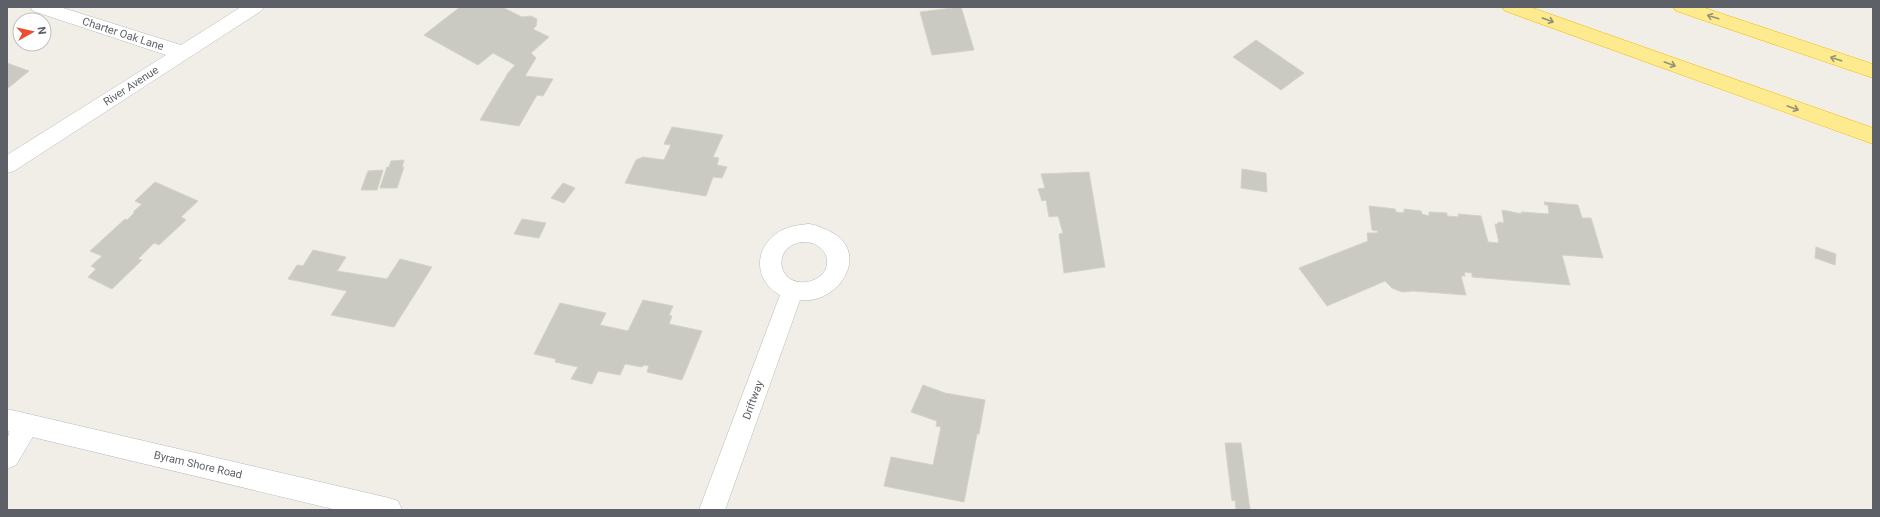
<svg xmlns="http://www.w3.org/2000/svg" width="1880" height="517" viewBox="0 0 1880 517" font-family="Roboto,sans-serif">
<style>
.building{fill:#cbcac2;stroke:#d5d1c4}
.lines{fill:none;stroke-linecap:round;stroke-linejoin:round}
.service-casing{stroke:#b8bbc0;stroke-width:1}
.minor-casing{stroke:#b8bbc0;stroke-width:1}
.motorway-casing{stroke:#f6bb00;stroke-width:1}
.service{fill:#fff;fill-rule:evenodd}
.minor{fill:#fff;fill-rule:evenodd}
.motorway{fill:#feea8f;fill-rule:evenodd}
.oneway{stroke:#959175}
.labels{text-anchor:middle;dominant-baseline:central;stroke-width:3;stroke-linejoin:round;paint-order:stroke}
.street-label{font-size:11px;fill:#5d6167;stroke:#fff}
</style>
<rect width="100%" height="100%" fill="#f0eee6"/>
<path class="building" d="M460,7h42l20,10 9,-1 6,3 -1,7 -3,3 16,8 -18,16 5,5 -11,18 28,3 -10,17 -6,-1 -18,31 -39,-6 28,-47 7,-8 -22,-12 -15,12 -54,-30z
M961,7l13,43 -42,5 -12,-43z
M1256,40l48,33 -23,17 -48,-33z
M7,63l22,8 -22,18z
M672,127l51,8 -10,22 6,1 -2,7 10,2 -5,11 -9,-1 -7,19 -81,-13 11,-23 7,-3 21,3 7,-15 -7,-1z
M404,160l-2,7h2l-7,21h-17l7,-21h2l2,-6z
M1242,169l24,4 1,19 -26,-4z
M383,170l-6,20h-16l7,-19z
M1089,172l16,95 -41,6 -5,-39 4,-1 -5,-17 -9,1 -3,-17 -4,1 -4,-12 7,-1 -4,-14z
M155,182l43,19 -17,16 5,3 -27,25 -5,-2 -16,16 4,1 -30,29 -24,-12 8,-8 -5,-3 11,-10 -12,-5 35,-32 2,1 8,-8h-2l9,-8 -7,-3z
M563,183l12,5 -11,15 -13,-5z
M1544,202l34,3 4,13h9l12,40 -41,-3 8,30 -98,-8v-4l-8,-1 1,4h-4l5,19 -53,-4 -11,1 -10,-4 -7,-7 -58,25 -28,-38 69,-27 -1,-8h10l1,-2 -6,-1 -3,-24 26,3 1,3 8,1v-4l17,2 1,3 7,2v-4l18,1v3l12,1 -1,-3 23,2 7,26 11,1 -4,-19h3v-2l6,1 -2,-13 20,4 -1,-2 28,2 -1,-9h-3z
M522,219l24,4 -7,15 -25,-4z
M1816,247l20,7 -1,11 -20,-7z
M313,250l33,7 -9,14 50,8 13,-20 32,8 -38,60 -63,-12 16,-24 -59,-12 9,-14 6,1z
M643,300l30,6 -4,9 3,1 -3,8 33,7 -20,49 -35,-8 2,-6 -5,-1 -2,2 -17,-3 -5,11 -22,-4 -6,13 -21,-5 7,-12 -23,-5 1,-3 -22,-5 26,-51 46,10 -6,12 28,6z
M923,385l22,8 40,7 -6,34h-2l-13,68 -80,-16 7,-29 42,8 8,-38 -5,-1 1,-5 -26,-9z
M1225,443h16l9,67h-14l-1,-10 -3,1z"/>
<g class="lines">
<g class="service-casing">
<path id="service" d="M28,414l9,3 3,8 -24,40 -9,4c0,-22 -4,-46 21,-55z"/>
</g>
<g class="minor-casing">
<path id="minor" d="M30,7h30l121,38 60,-38h23l-3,4 -247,160 -7,2v-18l159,-100 -133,-44z
M808,224c7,0 14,4 21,7 43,20 11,74 -29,69l-75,210h-26l81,-215c-25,-13 -27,-45 -4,-61 8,-7 22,-9 32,-10zM801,242c28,-2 37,30 10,39 -32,9 -42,-33 -10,-39z
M7,409l382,89 9,3 4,9h-65l-330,-79z"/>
</g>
<g class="motorway-casing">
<path id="motorway" d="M1502,7h28l343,121v16l-368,-133z
M1673,7h29l171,57v14l-197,-67z"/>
</g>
<use href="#service" class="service"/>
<use href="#minor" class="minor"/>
<use href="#motorway" class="motorway"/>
</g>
<defs><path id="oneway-shaft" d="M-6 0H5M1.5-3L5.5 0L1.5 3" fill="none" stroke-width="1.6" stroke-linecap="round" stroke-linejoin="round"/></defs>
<g class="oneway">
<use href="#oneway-shaft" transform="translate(1713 17) rotate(-162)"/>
<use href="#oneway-shaft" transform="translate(1548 20) rotate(20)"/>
<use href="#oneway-shaft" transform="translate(1836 59) rotate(-162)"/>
<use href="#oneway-shaft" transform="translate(1670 64) rotate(20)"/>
<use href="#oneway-shaft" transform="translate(1793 108) rotate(20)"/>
</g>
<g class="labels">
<g class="street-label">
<text transform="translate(123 34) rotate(18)">Charter Oak Lane</text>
<text transform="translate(131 86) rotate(-33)">River Avenue</text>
<text transform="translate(753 400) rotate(-70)">Driftway</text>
<text transform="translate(198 465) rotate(13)">Byram Shore Road</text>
</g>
</g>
<rect width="1880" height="517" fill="none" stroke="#5d6167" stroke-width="16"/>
<g transform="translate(32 32) rotate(82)"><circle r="19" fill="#ffffff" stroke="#bec0c2"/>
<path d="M0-3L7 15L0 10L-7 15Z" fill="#ec4d30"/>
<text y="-6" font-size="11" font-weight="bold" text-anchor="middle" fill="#5d6167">N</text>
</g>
</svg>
